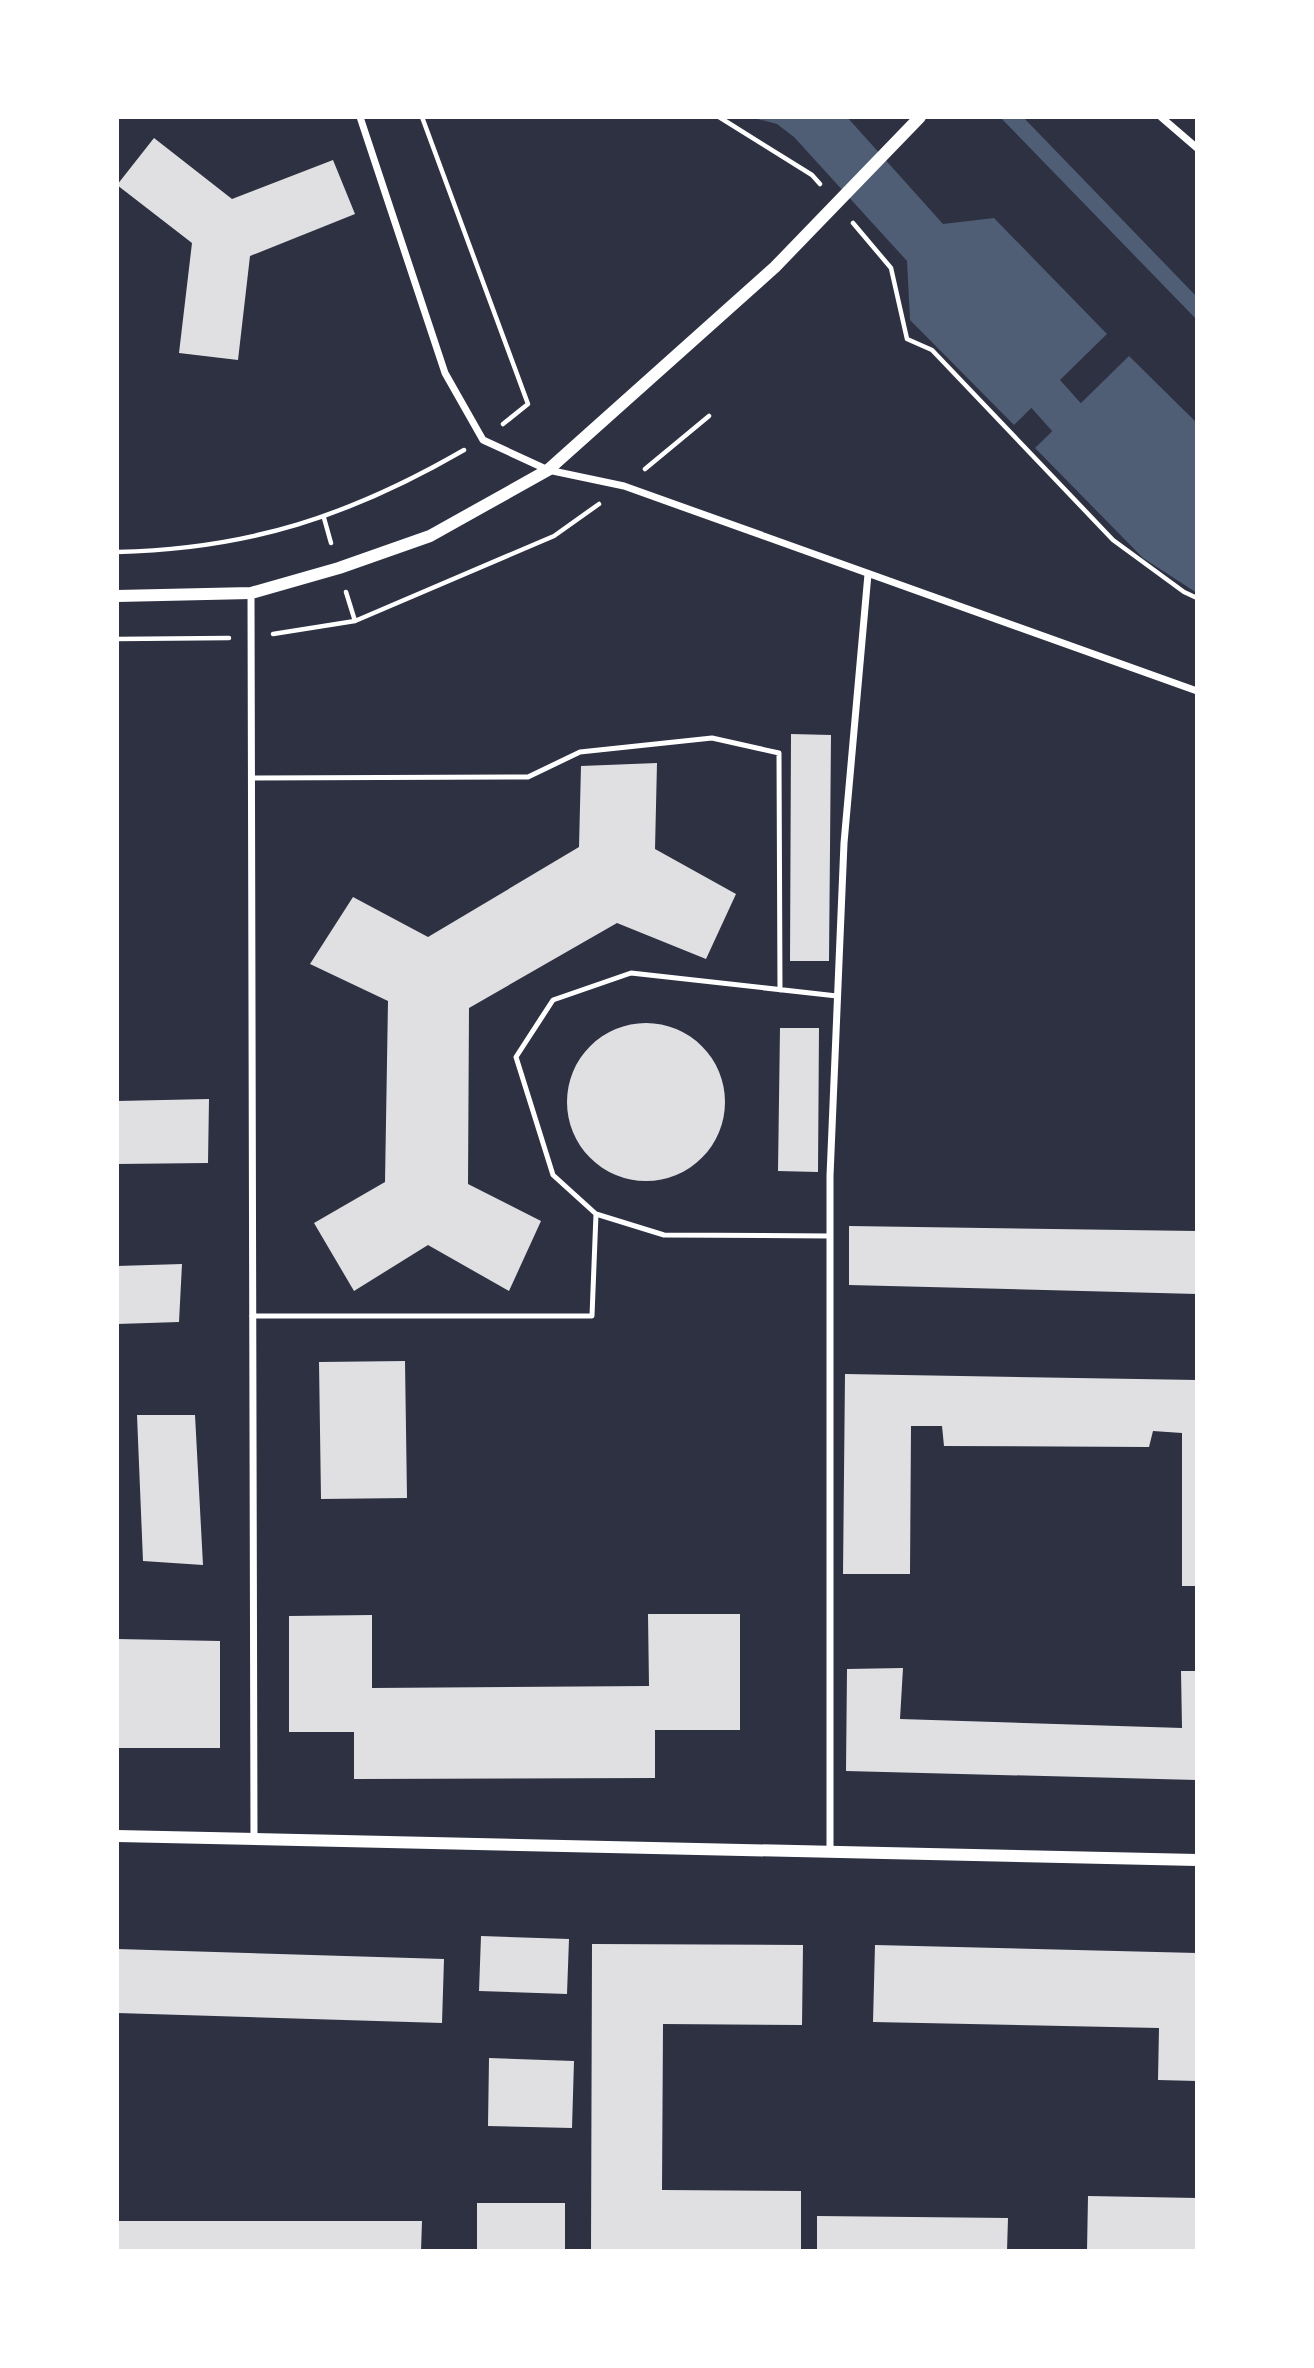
<svg xmlns="http://www.w3.org/2000/svg" width="1314" height="2368" viewBox="0 0 1314 2368" font-family="Raleway,sans-serif">
<style>
.water{fill:#4f5d75}
.lines{fill:none;stroke-linecap:round;stroke-linejoin:round}
.canal{stroke:#4f5d75;stroke-width:40}
.building{fill:#e0e0e3}
.path{stroke:#fff;stroke-width:4.5}
.service{stroke:#fff;stroke-width:5}
.minor{stroke:#fff;stroke-width:7}
.tertiary{stroke:#fff;stroke-width:12}
</style>
<rect width="100%" height="100%" fill="#2d3142"/>
<path class="water" d="M750,117h97l96,107 51,-6 113,116 -93,91 -104,-105 -3,-59 -113,-124 -17,-13z
M1000,117h23l174,180v23z
M1129,356l68,67v170l-54,-35 -108,-110z"/>
<g class="lines">
<path class="canal" d="M1010,354l94,105 93,40"/>
</g>
<path class="building" d="M154,138l78,61 101,-39 22,54 -105,42 -12,104 -59,-7 13,-110 -75,-58z
M791,734l40,1 -2,226h-39z
M657,763l-2,86 81,45 -30,65 -89,-36 -148,85 -1,176 73,37 -32,70 -81,-46 -74,46 -40,-68 71,-41 3,-181 -78,-37 43,-67 75,40 151,-90 2,-81z
M567 1102a79 79 0 1 1 158 0a79 79 0 1 1-158 0Z
M780,1028h39l-1,144 -40,-1z
M209,1099l-1,64 -91,1v-63z
M849,1226l348,5v63l-348,-9z
M182,1264l-3,58 -62,2v-58z
M405,1361l2,137 -86,1 -2,-137z
M845,1374l352,6v206h-15v-153l-29,-2 -4,16 -205,-1 -2,-20h-31l-1,148h-67z
M137,1415h58l8,150 -60,-4z
M648,1614h92v116h-85v48l-301,1v-47h-65v-116l83,-1v73l277,-2z
M117,1639l103,2v107h-103z
M903,1668l-3,51 282,9 -1,-57h16v109l-351,-9 1,-102z
M481,1936l88,3 -2,55 -88,-3z
M592,1944l211,1 -1,80 -139,-1 -1,166 139,1v60h-210z
M875,1945l322,8v128l-39,-1 1,-52 -286,-6z
M117,1949l327,10 -2,64 -325,-10z
M489,2058l85,3 -2,67 -84,-2z
M1088,2196l109,2v53h-110z
M477,2203h88v48h-88z
M817,2216l191,2 -1,33h-190z
M117,2221h305l-1,30h-304z"/>
<g class="lines">
<path class="path" d="M422,117l106,287 -25,20
M719,117l93,58 8,9
M853,223l38,45 16,71 25,11 181,190 71,52 13,6
M645,469l64,-53
M324,518l7,25
M117,552c132,-3 233,-36 347,-102
M346,592l9,29
M273,634l82,-13 199,-85 45,-32
M117,639l112,-1"/>
<path class="service" d="M253,778l275,-1 52,-25 132,-14 67,15 1,237
M830,1236l-166,-1 -68,-21 -43,-39 -37,-118 37,-57 78,-27 206,23
M252,1316h340l4,-102"/>
<path class="minor" d="M360,117l85,256 38,67 65,30 76,16 573,205
M1161,117l36,31
M251,593l3,1247
M830,1852v-676l14,-333 24,-269"/>
<path class="tertiary" d="M117,596l134,-3 88,-25 91,-32 118,-66 227,-203 145,-150
M117,1836l1080,24"/>
</g>
<rect width="1314" height="2368" fill="none" stroke="#ffffff" stroke-width="238"/>
</svg>
